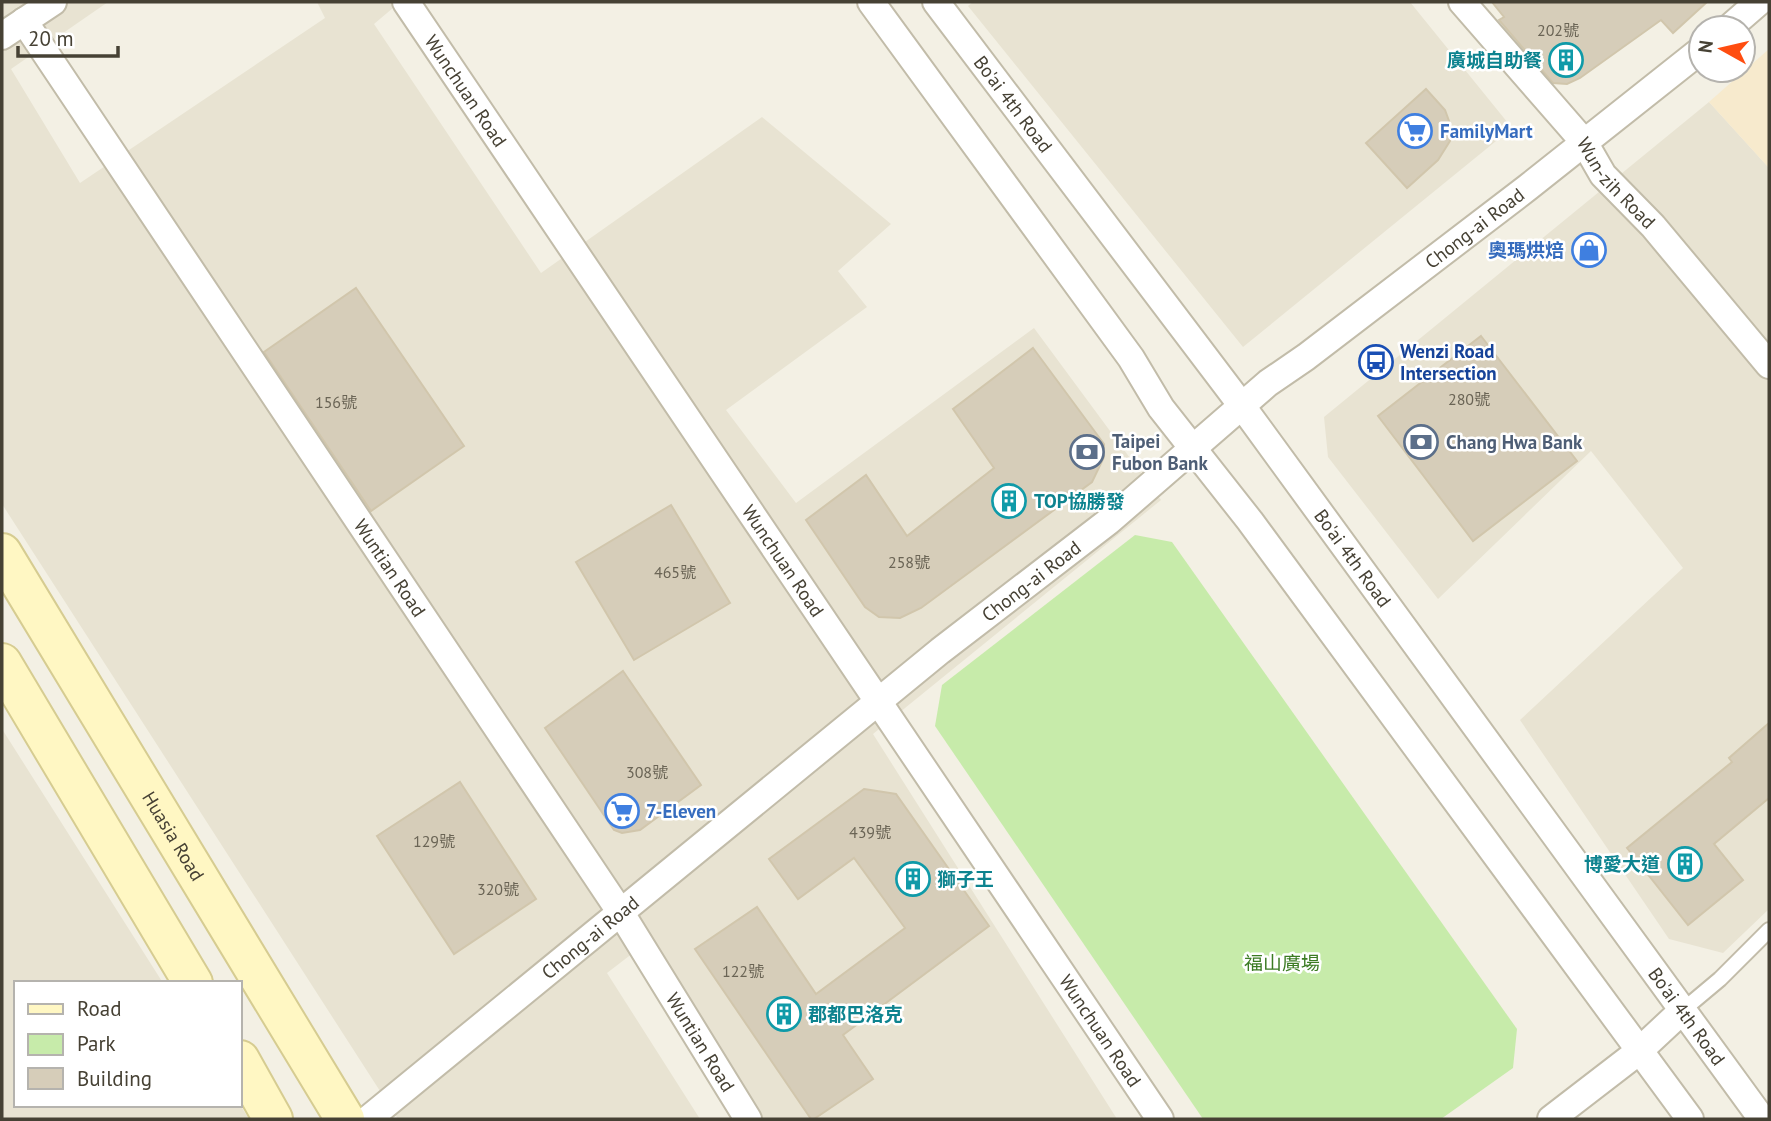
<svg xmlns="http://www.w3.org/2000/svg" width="1771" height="1121" viewBox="0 0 1771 1121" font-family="'PT Sans','Noto Sans TC',sans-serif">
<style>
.residential{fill:#e8e3d2}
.commercial{fill:#f7eacd}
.green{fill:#c7ebaa}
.building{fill:#d6cdb9;stroke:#d1c6ac;stroke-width:2}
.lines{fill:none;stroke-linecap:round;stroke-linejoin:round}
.lane-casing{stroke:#c2bca9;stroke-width:18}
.street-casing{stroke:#c2bca9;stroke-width:30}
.secondary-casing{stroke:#d6cc91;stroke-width:42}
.lane{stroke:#fff;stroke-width:14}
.street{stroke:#fff;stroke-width:26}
.secondary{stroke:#fff7c3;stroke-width:38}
.labels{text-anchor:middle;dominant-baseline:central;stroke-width:5;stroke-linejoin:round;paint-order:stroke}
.number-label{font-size:16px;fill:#6a6455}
.culture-label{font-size:19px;font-weight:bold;fill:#0d838f;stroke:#fff;text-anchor:start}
.street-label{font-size:19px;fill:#464134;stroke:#fff}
.shop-label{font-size:19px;font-weight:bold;fill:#366cbe;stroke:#fff;text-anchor:start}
.transit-label{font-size:19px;font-weight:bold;fill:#164399;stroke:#fff;text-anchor:start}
.service-label{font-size:19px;font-weight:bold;fill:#4e5e75;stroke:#fff;text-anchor:start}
.park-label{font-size:19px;fill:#3b7b23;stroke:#fff}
</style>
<rect width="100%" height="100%" fill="#f3f0e4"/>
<path class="residential" d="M2,2h106l-97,67 69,114 245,-165 -8,-16h83l-26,22 167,249 221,-156 129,107 -53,47 29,36 -141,103 70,93 238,-175 127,172 -288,234 244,385h-355l-116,-176 -39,30 93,146h-302l-396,-615z
M973,2h437l102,126 -269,219 -275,-341z
M1709,102l60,66v741l-46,44 -54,-14 -149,-219 163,-152 -92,-117 -153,148 -110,-142 -4,-40z
M2,729l161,254h-147v122h224l9,14h-247z"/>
<path class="commercial" d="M1769,49v119l-60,-66z"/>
<path class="green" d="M1135,535l37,7 345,487 -4,39 -72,51h-238l-268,-393 7,-41z"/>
<path class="building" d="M1492,2h215l-34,31 -12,-13 -81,58 -13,6 -14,-1 -54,-63 5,-3z
M1426,89l19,21 4,11 1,20 -12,19 -31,28 -41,-45z
M356,288l108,158 -93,65 -107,-159z
M1481,336l96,125 -104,80 -95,-125z
M1033,348l71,96v13l-12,25 -171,126 -21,10 -21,-1 -14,-10 -59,-87 60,-45 41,61 87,-68 -41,-59z
M671,505l59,98 -96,57 -58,-98z
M623,671l78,114 -61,45 -18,3 -8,-3 -69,-102z
M1769,723v75l-55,46 29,36 -55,45 -61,-77 105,-86 -3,-4z
M460,782l76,117 -82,55 -77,-118z
M864,789l32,5 93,132 -146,109 30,44 -59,40h-3l-116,-170 62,-42 59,87 89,-66 -51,-70 -56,41 -29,-40z"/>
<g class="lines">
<g class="lane-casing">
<path id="lane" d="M1683,1010l37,-31 49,-49"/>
</g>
<g class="street-casing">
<g id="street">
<path id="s1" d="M406,2l754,1117"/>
<path d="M871,2l260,356 30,50 89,113 440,598"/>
<path id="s2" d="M936,2l306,404 520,713"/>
<path id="s3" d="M1462,2l122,140 19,33 50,51 116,139"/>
<path id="s4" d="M24,21l597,892 127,206"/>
<path d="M1729,28l30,-26"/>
<path d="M2,36l51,-34"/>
<path id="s5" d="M368,1119l572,-468 169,-130 159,-138 38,-26 221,-169 174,-138"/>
<path d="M1551,1119l87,-67 45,-42"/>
</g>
</g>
<g class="secondary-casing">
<g id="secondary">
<path id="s6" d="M2,553l343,566"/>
<path d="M2,663l191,320"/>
<path d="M240,1060l33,59"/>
</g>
</g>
<use href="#lane" class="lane"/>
<use href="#street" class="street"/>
<use href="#secondary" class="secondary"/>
</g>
<defs>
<g id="building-ring" transform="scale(1.75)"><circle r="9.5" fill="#fff" stroke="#0f9aa8" stroke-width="1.5"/><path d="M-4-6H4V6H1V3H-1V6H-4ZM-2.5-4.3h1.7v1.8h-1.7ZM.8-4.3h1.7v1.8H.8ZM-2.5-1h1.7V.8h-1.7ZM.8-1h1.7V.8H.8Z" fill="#0f9aa8"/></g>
<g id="supermarket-ring" transform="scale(1.75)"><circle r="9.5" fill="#fff" stroke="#3f7fe0" stroke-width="1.5"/><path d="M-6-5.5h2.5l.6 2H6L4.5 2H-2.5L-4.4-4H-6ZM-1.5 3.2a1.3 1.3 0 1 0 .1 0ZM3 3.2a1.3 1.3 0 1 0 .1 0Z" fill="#3f7fe0"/></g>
<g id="shop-ring" transform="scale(1.75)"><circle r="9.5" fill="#fff" stroke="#3f7fe0" stroke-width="1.5"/><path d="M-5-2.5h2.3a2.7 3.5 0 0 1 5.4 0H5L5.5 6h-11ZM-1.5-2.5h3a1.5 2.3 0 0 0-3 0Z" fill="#3f7fe0"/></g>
<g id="bus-ring" transform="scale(1.75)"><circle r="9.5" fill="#fff" stroke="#1a4fb4" stroke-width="1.5"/><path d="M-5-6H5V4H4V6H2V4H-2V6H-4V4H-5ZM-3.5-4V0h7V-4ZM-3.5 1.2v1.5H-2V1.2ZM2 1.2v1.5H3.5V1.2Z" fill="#1a4fb4"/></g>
<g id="bank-ring" transform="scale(1.75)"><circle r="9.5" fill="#fff" stroke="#5c6f8a" stroke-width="1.5"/><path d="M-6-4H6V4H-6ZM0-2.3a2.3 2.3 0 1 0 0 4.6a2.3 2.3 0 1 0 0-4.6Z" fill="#5c6f8a"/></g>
</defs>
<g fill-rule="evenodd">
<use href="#building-ring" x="1566" y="60"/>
<use href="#supermarket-ring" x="1415" y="131"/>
<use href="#shop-ring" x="1589" y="250"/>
<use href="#bus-ring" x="1376" y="362"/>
<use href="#bank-ring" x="1421" y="442"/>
<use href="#bank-ring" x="1087" y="452"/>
<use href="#building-ring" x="1009" y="501"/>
<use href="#supermarket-ring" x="622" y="811"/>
<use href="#building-ring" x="1685" y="864"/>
<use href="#building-ring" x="913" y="879"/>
<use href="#building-ring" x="784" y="1014"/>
</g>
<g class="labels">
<g class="number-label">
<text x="1558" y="30">202號</text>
<text x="1469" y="399">280號</text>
<text x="336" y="402">156號</text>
<text x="909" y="562">258號</text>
<text x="675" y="572">465號</text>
<text x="647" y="772">308號</text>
<text x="870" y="832">439號</text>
<text x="434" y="841">129號</text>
<text x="498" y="889">320號</text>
<text x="743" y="971">122號</text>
</g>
<g class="culture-label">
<text x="1542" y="60" text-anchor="end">廣城自助餐</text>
<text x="1034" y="501">TOP協勝發</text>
<text x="1660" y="864" text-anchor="end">博愛大道</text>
<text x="937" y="879">獅子王</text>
<text x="808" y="1014">郡都巴洛克</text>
</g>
<g class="street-label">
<text stroke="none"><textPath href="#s1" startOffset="107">Wunchuan Road</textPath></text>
<text stroke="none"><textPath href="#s2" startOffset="128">Bo'ai 4th Road</textPath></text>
<text stroke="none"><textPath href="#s3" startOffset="238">Wun-zih Road</textPath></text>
<text stroke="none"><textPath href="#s5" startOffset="1421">Chong-ai Road</textPath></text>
<text stroke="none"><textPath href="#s2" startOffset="695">Bo'ai 4th Road</textPath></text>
<text stroke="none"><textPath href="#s1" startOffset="674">Wunchuan Road</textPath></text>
<text stroke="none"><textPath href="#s4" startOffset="658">Wuntian Road</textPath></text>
<text stroke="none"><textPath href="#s5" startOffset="854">Chong-ai Road</textPath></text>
<text stroke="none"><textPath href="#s6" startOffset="331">Huasia Road</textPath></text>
<text stroke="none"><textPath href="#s5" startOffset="287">Chong-ai Road</textPath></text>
<text stroke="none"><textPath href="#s2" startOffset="1262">Bo'ai 4th Road</textPath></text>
<text stroke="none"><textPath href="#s1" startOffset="1241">Wunchuan Road</textPath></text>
<text stroke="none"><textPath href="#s4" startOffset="1225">Wuntian Road</textPath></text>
</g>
<g class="shop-label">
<text x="1440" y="131">FamilyMart</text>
<text x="1564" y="250" text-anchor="end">奧瑪烘焙</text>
<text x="646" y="811">7-Eleven</text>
</g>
<g class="transit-label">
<text x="1400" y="351">Wenzi Road<tspan x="1400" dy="22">Intersection</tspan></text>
</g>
<g class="service-label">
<text x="1112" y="441">Taipei<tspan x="1112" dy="22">Fubon Bank</tspan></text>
<text x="1446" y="442">Chang Hwa Bank</text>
</g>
<g class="park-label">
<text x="1282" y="963">福山廣場</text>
</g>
</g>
<rect width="1771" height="1121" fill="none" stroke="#464134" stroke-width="7"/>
<rect x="14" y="981" width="228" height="126" fill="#ffffff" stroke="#b5b3ae" stroke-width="2"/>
<rect x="28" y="1004" width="35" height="10" fill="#fff7c3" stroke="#b5b3ae" stroke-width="2"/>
<text x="77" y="1016" font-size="21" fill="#464134">Road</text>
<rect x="28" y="1034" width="35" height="21" fill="#c7ebaa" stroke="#b5b3ae" stroke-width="2"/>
<text x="77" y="1051" font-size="21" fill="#464134">Park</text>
<rect x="28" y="1068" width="35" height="21" fill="#d6cdb9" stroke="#b5b3ae" stroke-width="2"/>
<text x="77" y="1086" font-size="21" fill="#464134">Building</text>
<g transform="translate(1722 49) rotate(278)"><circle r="33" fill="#ffffff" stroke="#b5b3ae" stroke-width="2"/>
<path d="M0-5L12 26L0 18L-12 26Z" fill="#ff4d10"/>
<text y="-10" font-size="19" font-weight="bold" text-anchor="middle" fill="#464134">N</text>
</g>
<path d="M18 46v10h100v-10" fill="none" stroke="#464134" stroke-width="3.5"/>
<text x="28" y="46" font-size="21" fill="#464134" stroke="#ffffff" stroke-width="5" paint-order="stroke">20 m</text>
</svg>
